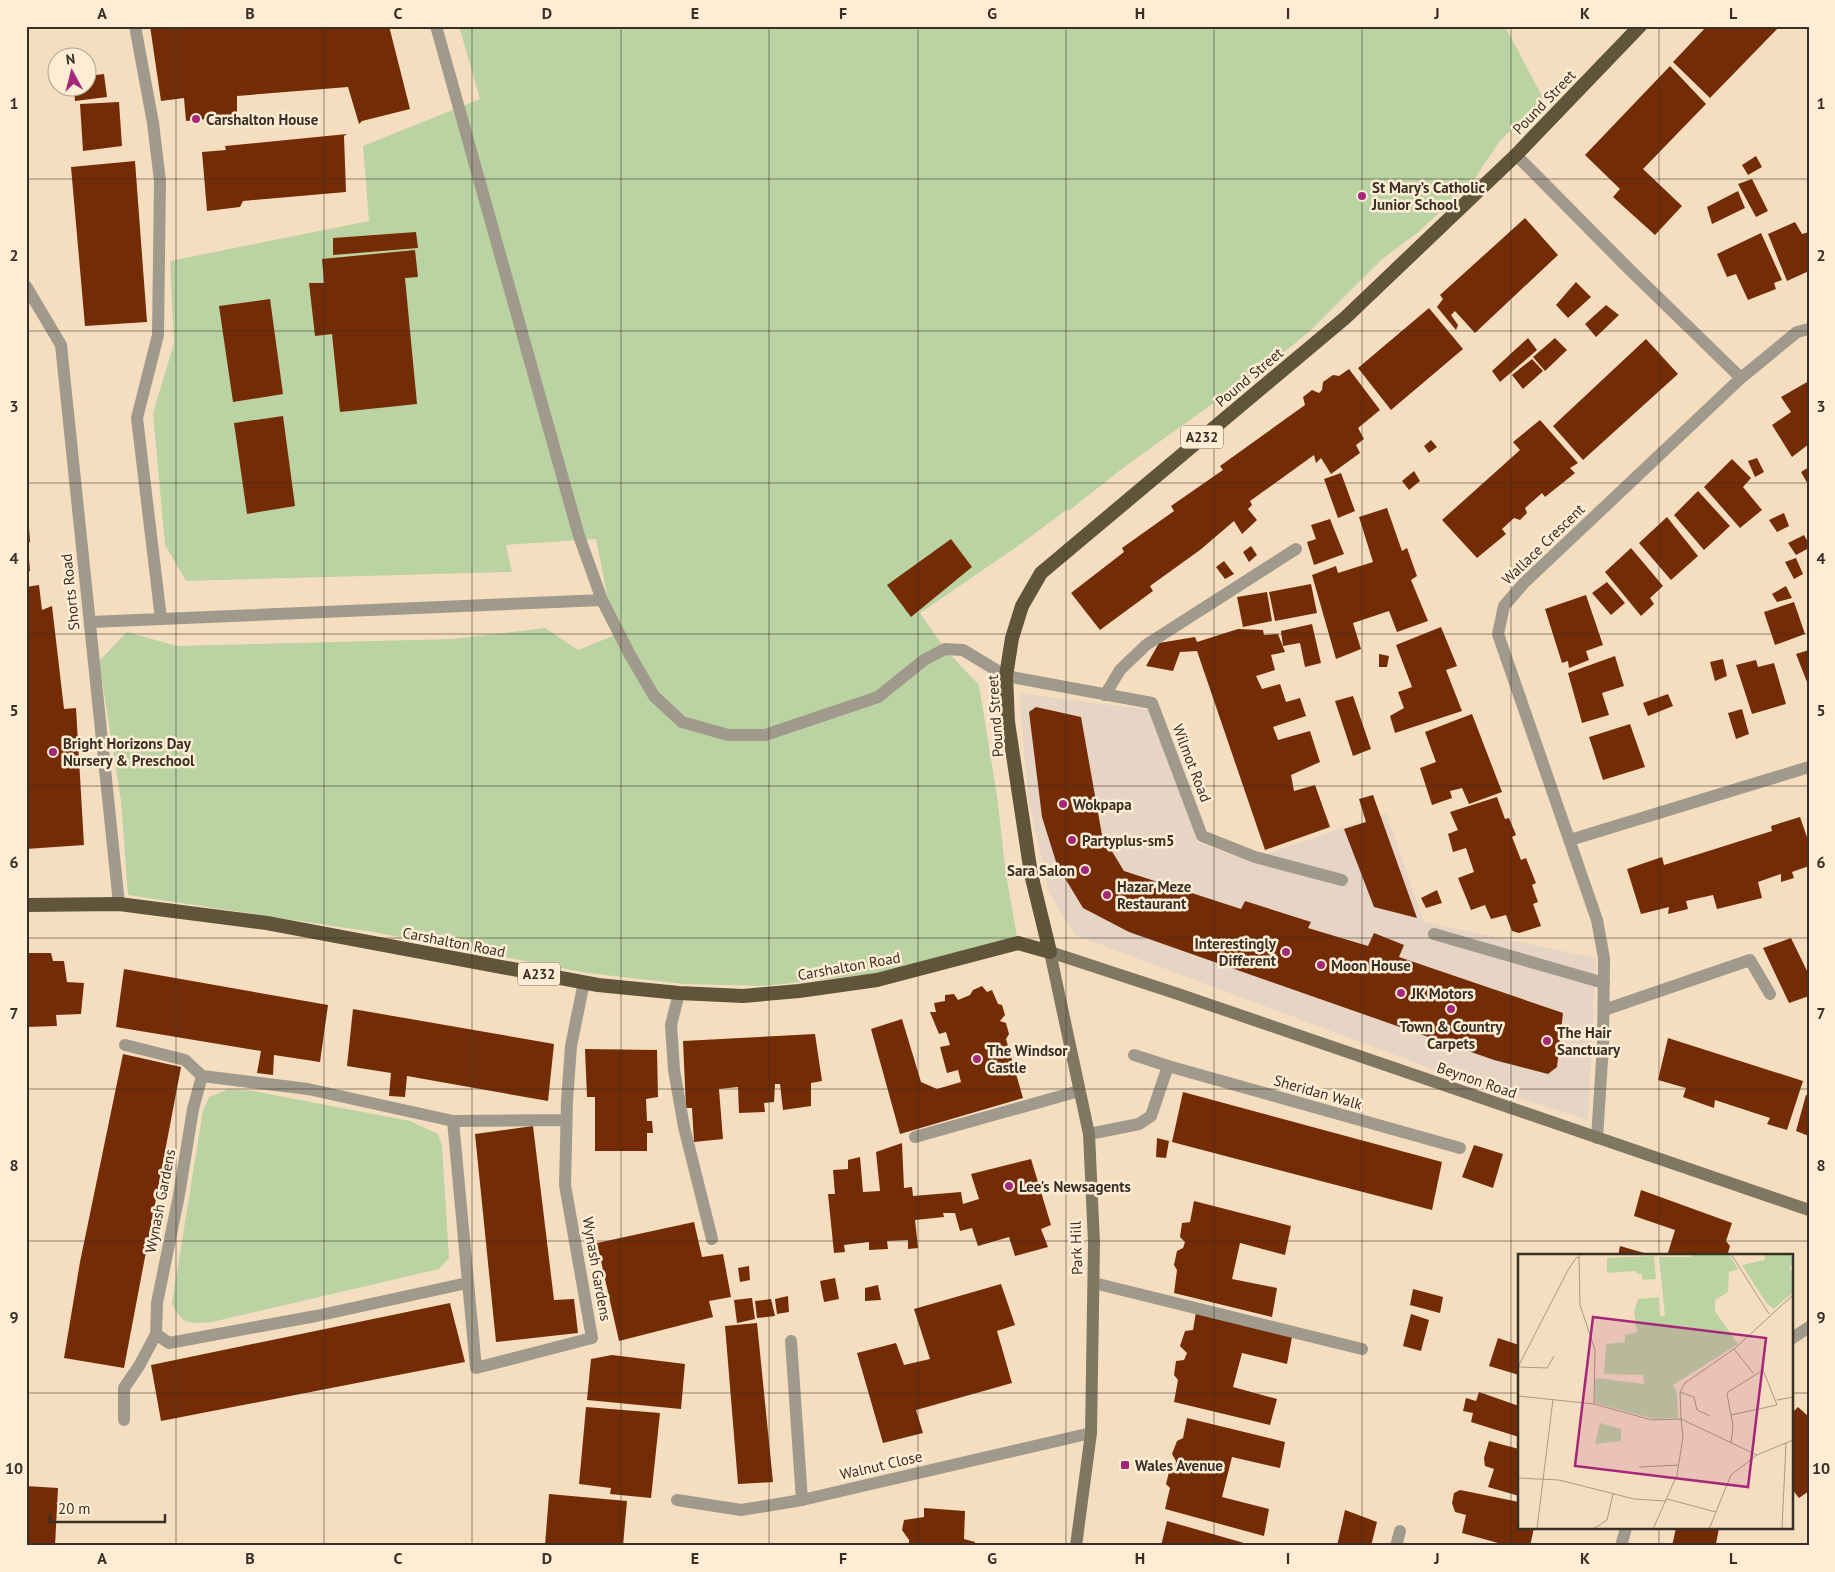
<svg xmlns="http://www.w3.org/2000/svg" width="1835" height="1572" viewBox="0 0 1835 1572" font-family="'PT Sans',sans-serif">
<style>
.commercial{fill:#e6d4c4}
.green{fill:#bbd3a2}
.building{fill:#742c06}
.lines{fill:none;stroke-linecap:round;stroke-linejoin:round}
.service{stroke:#a09a8c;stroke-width:12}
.minor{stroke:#a09a8c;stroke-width:12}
.secondary{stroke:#807763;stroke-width:12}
.trunk{stroke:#60543a;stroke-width:14}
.grid{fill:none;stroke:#393025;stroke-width:1;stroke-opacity:0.55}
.poi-dot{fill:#a52779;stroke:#feecd4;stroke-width:2}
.labels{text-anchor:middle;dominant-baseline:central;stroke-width:5;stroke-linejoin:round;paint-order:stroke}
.shield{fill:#feecd4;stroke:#74685a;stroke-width:1}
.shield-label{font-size:14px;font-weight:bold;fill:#393025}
.street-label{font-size:15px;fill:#393025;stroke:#feecd4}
.poi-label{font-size:15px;font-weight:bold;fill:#393025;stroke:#feecd4;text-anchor:start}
.inset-road{fill:none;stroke:#aa9882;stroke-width:1}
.view{fill:#a52779;fill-opacity:0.15;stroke:#a52779;stroke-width:2.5}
.inset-edge{fill:none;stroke:#393025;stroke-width:2.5}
.neatline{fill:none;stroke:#393025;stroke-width:2}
.grid-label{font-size:16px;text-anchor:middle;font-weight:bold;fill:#393025}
</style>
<rect width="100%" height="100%" fill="#f5dec0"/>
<path class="commercial" d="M1019,693l130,17 48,132 64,23 3,-10 122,-42 38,109 172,36 -8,162 -137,-44 -376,-141 -26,-42 -21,-96z"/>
<path class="green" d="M459,26h1046l38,72 -44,44 -28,42 -54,49 -36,27 -71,71 -27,22 -160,115 -53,42 -5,1 -47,35 -98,67 25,36 34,36 18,111 9,78 12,69 -127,29 -127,14 -80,-2 -97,-11 -214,-41 -245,-37 -7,-94 -22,-140 28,-29 50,14 275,-7 93,-11 33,22 37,-15 -19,-96 -90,6 6,27 -326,9 -21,-36 -12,-132 21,-70 -4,-82 199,-40 -6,-75 117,-47z
M229,1089l24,2 157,30 28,13 4,12 7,112 -10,11 -227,53c-23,1 -30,4 -40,-19l31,-193 6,-13z"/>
<path class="building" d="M150,26h239l21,83 -48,12 -3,3 -11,-37 -111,9v20l-51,5 -2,-23 -23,3z
M1707,26h73l-70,72 -37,-36z
M1670,66l36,38 -63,65 39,37 -27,29 -42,-38 7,-8 -35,-34z
M104,74l3,23 -32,4 -1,-13h14v-12z
M119,102l3,44 -39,5 -3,-47z
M347,134l-3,2 2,56 -103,9 -3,6 -33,4 -5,-59 24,-2 -1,-4z
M1756,156l6,11 -14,8 -6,-10z
M135,161l12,161 -62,4 -14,-159z
M1752,179l16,32 -12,6 -18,-33z
M1738,191l7,17 -33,16 -5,-17z
M1525,218l33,37 -83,78 -20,-22 -4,4 7,10 -2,5 -19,-23 6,-8 -3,-4z
M1795,222l7,12 7,-2v39l-22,10 -19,-47z
M416,232l2,16 -85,7v-17z
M1761,233l21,47 -8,3 2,6 -28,11 -12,-26 -9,3 -10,-23z
M415,250l3,27 -13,1 12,126 -77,8 -8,-78 -17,2 -6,-53h15l-2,-24z
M1576,282l15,15 -23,21 -12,-13z
M270,299l13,95 -50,8 -14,-96z
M1606,305l13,10 -23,22 -11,-13z
M1429,308l34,41 -72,61 -33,-42z
M1528,338l9,12 -37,32 -8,-11z
M1555,338l12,12 -22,21 -12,-14z
M1646,339l32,35 -95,86 -30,-34z
M1532,359l11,12 -20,18 -11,-14z
M1349,369l31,41 -22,18 6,11 -8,6 4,8 -29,21 -10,-16 -5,5 -2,-8 -64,46 2,4 -4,4 9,11 -15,14 -8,-13 -34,29 -50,36 3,5 -53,39 -29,-37 53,-41 -2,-4 52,-37 -3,-5 52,-36 -3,-4 85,-61 -2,-8 9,-7 7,3 3,-3 1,-8 10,-7 6,1z
M1809,381v63l-17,13 -20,-32 19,-13 -10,-15z
M283,416l12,90 -48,8 -13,-91z
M1540,420l38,43 -8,5 5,5 -30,24 -3,-4 -17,15 2,5 -7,7 -6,-2 -12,11 4,5 -29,24 -35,-38 78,-70 -7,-8z
M1431,440l6,7 -8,6 -5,-7z
M1757,458l7,14 -9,5 -7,-16z
M1732,459l19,19 -8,9 19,23 -22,18 -36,-41z
M1809,467v19l-8,-14z
M1414,471l6,10 -11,9 -7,-9z
M1341,473l14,38 -17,7 -14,-39z
M1698,491l32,35 -26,24 -30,-35z
M1387,508l15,43 5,-3 10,28 -6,4 17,41 -31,11 -8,-21 -36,12 8,26 -25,10 -24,-84 24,-9 2,7 35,-11 -14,-45z
M26,512h2l2,30h-4z
M1784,513l5,13 -12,6 -8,-12z
M1667,517l31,39 -27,24 -32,-37z
M1330,519l14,35 -30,11 -7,-23 9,-3 -5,-14z
M1804,535l5,9v4l-13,7 -8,-12z
M951,539l21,28 -61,50 -24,-32z
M1251,546l6,9 -8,7 -6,-10z
M26,547h2l2,24 -4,1z
M1631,548l32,38 -13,12 4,6 -13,12 -36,-44z
M1796,558l7,16 -9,5 -9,-17z
M1224,561l10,13 -9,5 -9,-12z
M1607,582l18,21 -14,12 -19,-22z
M1311,584l6,29 -42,8 -6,-29z
M39,585l3,25 10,-4 12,103 12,-1 8,137 -58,4v-262z
M1786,586l6,12 -15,4 -5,-8z
M1267,592l5,29 -29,6 -6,-30z
M1586,595l17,50 -17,6 3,9 -20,8 -1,-7 -6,2 -17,-54z
M1794,602l11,32 -30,11 -11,-33z
M1312,624l9,39 -16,4 -5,-24 -17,3 -2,-15z
M1441,627l16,39 -11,4 16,41 -67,22 -5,-17 14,-8 -6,-16 14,-5 -16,-42z
M1238,629l25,1 1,5 14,-1 7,18 -14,3 4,15 -19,6 6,13 18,-5 6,18 14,-4 6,18 -33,11 5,13 32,-9 10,31 -29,13 3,16 21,-6 15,42 -65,23 -68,-199 -17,1 -7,19 -27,-5 13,-23 36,-6 2,5z
M1809,650v37l-13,-33z
M1379,654l10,2 -2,11h-8z
M1615,656l9,30 -22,7 7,22 -27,8 -14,-50z
M1723,659l4,17 -12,5 -5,-19z
M1756,660l2,7 16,-4 12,41 -34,10 -16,-49z
M1668,694l5,12 -25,10 -5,-13z
M1353,696l18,53 -18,7 -18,-55z
M1036,707l45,10 21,118 22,36 117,38 4,-8 66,21 -3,6 60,18 6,-13 30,12 -5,12 164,56 -6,54 -9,7 -54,-14 -365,-128 -46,-24 -26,-43 -15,-48 -13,-105z
M1742,709l7,25 -13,5 -8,-26z
M1472,714l30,78 -33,12 -7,-16 -12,3 2,7 -20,7 -12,-37 16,-6 -11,-30z
M1630,724l15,43 -42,13 -14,-43z
M1373,795l44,123 -43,-11 -30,-78 22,-7 -7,-23z
M1497,797l8,22 4,-1 7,17 -4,2 9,23 5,-2 10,25 -4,2 6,17 -5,2 8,22 -22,7 -7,-2 -6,-16 -15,4 -6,-14 -14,5 -13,-32 16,-6 -8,-24 -13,4 -5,-18 10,-4 -8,-18z
M1800,817l9,26v23l-17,6 2,6 -13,4v-8l-23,8 4,16 -45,11 -4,-14 -27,6 2,8 -20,5 1,-7 -28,7 -14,-45 35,-12 2,8 108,-34 -1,-5z
M1437,890l5,13 -16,5 -5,-10z
M1791,938l18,37v21l-20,7 -26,-55z
M26,953h25l2,8h11l3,21 17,1 -3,31 -25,1 1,11 -31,1z
M124,969l204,36 -8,57 -46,-7 -1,20 -16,-2 4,-22 -145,-24z
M982,986l5,6 5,-2 6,14 4,1 3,10 -5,6 6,2 3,11 -3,5 17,59 -123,36 -29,-105 31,-10 19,63 16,7 24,-7 -3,-12 -11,3 -7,-26 10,-2 -4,-13 -7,2 -9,-22h6l-2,-9 11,-2v-6l9,-1 4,6 12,-5 3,-5z
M353,1009l201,35 -6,57 -141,-25 -2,21 -16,-1 2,-23 -44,-7z
M815,1034l7,47 -11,2v23l-28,4 -3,-26h-5l-1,18 -10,1 1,9 -26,1 -1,-26 -19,2 4,50 -29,3 -2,-34h-6l-3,-67z
M1668,1038l135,43 -16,49 -20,-6 3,-6 -55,-18 -1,8 -31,-11 3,-9 -28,-8z
M585,1049l72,1 1,47 -12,2 1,22h5l1,12h-6v18h-52v-54h-8z
M123,1054l58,13 -57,301 -60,-10 16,-96z
M1183,1092l259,70 -10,48 -260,-68z
M26,1094h3v14h-3z
M1806,1095l3,1v40l-13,-5z
M533,1126l21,174 20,-1 4,34 -82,9 -21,-208z
M1157,1138l12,3 -3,17 -10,-1z
M902,1143l2,45 8,-1 1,9 48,-4 2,12 16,-5 -8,-25 60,-15 20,66 -10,4 7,18 -33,9 -6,-19 -31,9 -6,-18 -12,3 -5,-18h-12l1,4 -29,3 3,28 -10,1v-9l-21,1 1,8 -19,1v-8l-25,3 1,7 -11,1 -6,-59h7l-2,-24 15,-1v-9l12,-3 3,35 17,-1 -4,-39z
M1474,1145l29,9 -10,34 -31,-11z
M1641,1190l91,33 -6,18 4,5 -3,10h-60l8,-26 -41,-14z
M1194,1201l97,25 -6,29 -45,-12 -8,36 45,9 -5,29 -98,-24 3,-23 -3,-5 3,-14 6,-3 2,-6 -5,-5 2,-14 8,-1z
M694,1222l8,35 21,-3 8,43 -22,4 4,16 -94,24 -22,-98z
M1620,1246l31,9v1h-33z
M749,1266l1,14 -10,2 -2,-14z
M835,1278l4,21 -15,3 -4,-21z
M1001,1284l14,41 -18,6 15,52 -96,27 7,23 -40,10 -26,-90 39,-10 8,22 26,-6 -16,-50z
M878,1285l3,15 -16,1v-13z
M1413,1289l30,8 -3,16 -30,-8z
M788,1296l1,16 -12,2 -2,-15z
M752,1298l3,21 -18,4 -3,-23z
M771,1299l4,17 -18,2 -2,-17z
M450,1303l15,59 -304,59 -10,-56z
M1196,1312l96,25 -5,27 -45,-11 -9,34 44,12 -7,26 -96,-23 4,-22 -4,-5 2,-14 8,-1 3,-7 -7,-7 5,-15 8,-1z
M1411,1314l18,6 -8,31 -18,-5z
M757,1323l16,159 -35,2 -13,-158z
M1498,1338l21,7v30l-30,-9z
M612,1355l73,9 -4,45 -94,-9 4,-41z
M1479,1392l40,14v31l-48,-15 2,-9 -10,-2 3,-13 10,3z
M586,1407l74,6 -9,85 -41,-4 1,-6 -32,-4z
M1791,1407l3,4 4,-4 11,10v74l-10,7 -8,-10z
M1187,1418l98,24 -5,26 -48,-11 -10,40 47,12 -5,27 -99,-27 5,-21 -4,-4 3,-12 6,-2 1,-9 -4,-7 5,-13 6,-3z
M1489,1441l30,8v47l-31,-9 6,-18 -9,-3 -1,-8z
M26,1486l32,2 -3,58h-29z
M1460,1490l59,12v26h15l-4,18h-21l-47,-13 4,-18 -11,-3 -3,-9 2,-10z
M549,1494l78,7 -4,45h-78z
M924,1508l41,3 -1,28 11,3 -1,4h-65v-6l-7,-10 2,-10 20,-3z
M1345,1510l32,12 -6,24h-34z
M1167,1521l84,24v1h-90z
M1676,1528h43l-3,16 3,2h-47z"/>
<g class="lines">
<path class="service" d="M135,26l18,97 7,58 -2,154 -21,83 24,201 441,-19
M436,26l143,510 23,64 28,55 24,41 28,26 46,13h37l113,-38 46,-37 21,-11 18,1 43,26
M90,622l71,-3
M1105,695l15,-25 26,-25 150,-96
M1434,934l170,49
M679,993l-8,32 3,45 10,57 28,112
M1604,1010l146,-50 20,34
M125,1045l60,15 17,16 106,13 145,32
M1134,1055l34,11 292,82
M566,1120l-113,1 23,247 116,-30 -27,-153 2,-84 4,-55 13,-64
M1089,1134l50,-10 12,-8 17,-50
M915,1137l164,-46
M1094,1283l268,66
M156,1334l13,9 147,-27 151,-33
M791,1341l11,159
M124,1420v-32l15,-22 17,-32 1,-31 22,-108 14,-86 9,-33
M1396,1546l4,-15"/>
<path class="minor" d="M1516,155l114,115 111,108
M26,286l35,59 58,559
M1006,676l146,27 50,133 53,21 87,23
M1570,840l239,-73
M1597,1138l6,-93 1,-87 -7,-38 -99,-286 6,-28 20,-23 217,-205 56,-46 12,-3
M1791,1339l18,-12
M677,1500l64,10 61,-10 289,-67
M1621,1546l5,-18"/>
<path class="secondary" d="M1076,1546l15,-113 3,-190 -5,-109 -39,-182 128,42 631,216"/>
<path class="trunk" d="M26,905l93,-1 148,19 331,62 81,8 64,3 56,-5 78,-11 141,-37 32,9
M1050,952l-19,-78 -23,-152 -2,-46 6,-38 10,-32 19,-33 304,-255 171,-163 124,-129"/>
</g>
<path class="grid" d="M176,26v1520M324,26v1520M472,26v1520M621,26v1520M769,26v1520M918,26v1520M1066,26v1520M1214,26v1520M1362,26v1520M1511,26v1520M1659,26v1230M26,179h1783M26,331h1783M26,483h1783M26,634h1783M26,786h1783M26,938h1783M26,1089h1783M26,1241h1783M26,1393h1493M1791,1393h18M1659,1528v18"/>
<g class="poi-dot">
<circle cx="196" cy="119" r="5"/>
<circle cx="1362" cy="196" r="5"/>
<circle cx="53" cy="752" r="5"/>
<circle cx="1063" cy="804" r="5"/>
<circle cx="1072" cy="840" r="5"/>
<circle cx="1085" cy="870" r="5"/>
<circle cx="1107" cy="895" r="5"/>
<circle cx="1286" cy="952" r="5"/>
<circle cx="1321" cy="965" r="5"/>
<circle cx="1401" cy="993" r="5"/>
<circle cx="1451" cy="1009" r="5"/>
<circle cx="1547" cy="1041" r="5"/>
<circle cx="977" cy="1059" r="5"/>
<circle cx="1009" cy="1186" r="5"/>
<rect x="1120" y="1460" width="10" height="10" rx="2.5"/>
</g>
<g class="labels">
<g class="shield">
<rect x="1181" y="425.5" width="42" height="23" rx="4"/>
<rect x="518" y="962.5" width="42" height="23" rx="4"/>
</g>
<g class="shield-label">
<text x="1202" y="437">A232</text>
<text x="539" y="974">A232</text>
</g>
<g class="street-label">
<text transform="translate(1544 102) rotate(-46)">Pound Street</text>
<text transform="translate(1249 377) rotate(-40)">Pound Street</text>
<text transform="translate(1543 544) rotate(-44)">Wallace Crescent</text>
<text transform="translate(70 592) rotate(-96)">Shorts Road</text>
<text transform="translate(995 716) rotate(-94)">Pound Street</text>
<text transform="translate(1192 763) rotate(69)">Wilmot Road</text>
<text transform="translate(454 942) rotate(11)">Carshalton Road</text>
<text transform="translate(849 966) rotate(-10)">Carshalton Road</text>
<text transform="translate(1477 1080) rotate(19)">Beynon Road</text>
<text transform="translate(1318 1092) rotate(16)">Sheridan Walk</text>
<text transform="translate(160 1201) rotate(-79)">Wynash Gardens</text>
<text transform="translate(1076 1248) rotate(-92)">Park Hill</text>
<text transform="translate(597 1269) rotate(80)">Wynash Gardens</text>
<text transform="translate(881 1465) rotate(-13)">Walnut Close</text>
</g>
<g class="poi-label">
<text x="206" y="119">Carshalton House</text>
<text x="1372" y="187">St Mary’s Catholic<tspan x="1372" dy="17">Junior School</tspan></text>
<text x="63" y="743">Bright Horizons Day<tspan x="63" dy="17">Nursery &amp; Preschool</tspan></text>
<text x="1073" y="804">Wokpapa</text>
<text x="1082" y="840">Partyplus-sm5</text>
<text x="1075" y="870" text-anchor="end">Sara Salon</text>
<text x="1117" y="886">Hazar Meze<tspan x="1117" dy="17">Restaurant</tspan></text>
<text x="1276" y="943" text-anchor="end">Interestingly<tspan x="1276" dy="17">Different</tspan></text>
<text x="1331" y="965">Moon House</text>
<text x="1411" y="993">JK Motors</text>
<text x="1451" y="1026" text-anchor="middle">Town &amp; Country<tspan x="1451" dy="17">Carpets</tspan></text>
<text x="1557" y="1032">The Hair<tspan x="1557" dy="17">Sanctuary</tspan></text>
<text x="987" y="1050">The Windsor<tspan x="987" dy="17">Castle</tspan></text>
<text x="1019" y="1186">Lee's Newsagents</text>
<text x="1135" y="1465">Wales Avenue</text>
</g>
</g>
<g transform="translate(1518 1254)">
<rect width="275" height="275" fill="#f5dec0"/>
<path d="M174,0h37l9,15 -9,3 -1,20 -13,8v11l23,33 -65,41 4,8 1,25 -24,1 -59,-16v-23l3,-2 46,6 -1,-9 -39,-1 2,-30 19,-2v-7l12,-3 -3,-20 4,-13 21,-2 1,19h5l-6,-59h32zM246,0h29v11l-4,2 4,7v18l-19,17 -7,-5 -25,-39 23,-5zM136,2l2,23 -14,1v-6h-5l-1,-3 -29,2v-15zM82,169l21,6v12l-26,3z" fill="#bbd3a2"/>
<path class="inset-road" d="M61,0l1,51 15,45 -1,54M213,0l38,60M216,95l19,24M0,113l50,-97 8,-12 3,-1M0,113l29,1 7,-12M162,138l14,5 3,13 13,6M0,142l76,8 58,16 29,-1 -1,-27 5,-9 49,-34 59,-54M259,146l16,-3M213,189l2,-17 -6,-32 1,-2 35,-22 14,35 -46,10M121,213l40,-2M0,224l41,2 75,19 32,2M149,245l49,13M19,275l16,-130M75,275l14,-9 6,-26M135,275l24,-54 6,-38 -2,-18 76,36 36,-15M191,275l22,-54 26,-20M264,275l4,-86"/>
<path class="view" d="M75,63l173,21 -18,149 -173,-21z"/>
<rect width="275" height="275" class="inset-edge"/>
</g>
<rect width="1835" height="1572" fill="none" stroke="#feecd4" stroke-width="55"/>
<g transform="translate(72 72) rotate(353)"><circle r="24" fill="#feecd4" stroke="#afa18e"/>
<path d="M0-4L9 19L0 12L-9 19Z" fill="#a52779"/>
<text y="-8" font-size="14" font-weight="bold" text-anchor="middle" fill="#393025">N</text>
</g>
<path d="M50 1514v8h115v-8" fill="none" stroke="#393025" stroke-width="2.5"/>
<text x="58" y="1514" font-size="15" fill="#393025" stroke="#feecd4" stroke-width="4" paint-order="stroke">20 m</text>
<rect x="28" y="28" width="1780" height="1516" class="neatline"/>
<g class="grid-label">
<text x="102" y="19">A</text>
<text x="250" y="19">B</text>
<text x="398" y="19">C</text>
<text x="547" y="19">D</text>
<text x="695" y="19">E</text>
<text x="843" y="19">F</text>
<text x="992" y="19">G</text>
<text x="1140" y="19">H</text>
<text x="1288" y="19">I</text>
<text x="1437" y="19">J</text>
<text x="1585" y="19">K</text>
<text x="1733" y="19">L</text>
<text x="14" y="109">1</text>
<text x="1821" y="109">1</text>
<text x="14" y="261">2</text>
<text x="1821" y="261">2</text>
<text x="14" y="412">3</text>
<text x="1821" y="412">3</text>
<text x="14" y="564">4</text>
<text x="1821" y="564">4</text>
<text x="14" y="716">5</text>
<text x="1821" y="716">5</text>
<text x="14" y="868">6</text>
<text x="1821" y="868">6</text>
<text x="14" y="1019">7</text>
<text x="1821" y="1019">7</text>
<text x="14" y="1171">8</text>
<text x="1821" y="1171">8</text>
<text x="14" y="1323">9</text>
<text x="1821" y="1323">9</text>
<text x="14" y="1474">10</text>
<text x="1821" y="1474">10</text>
<text x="102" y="1564">A</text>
<text x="250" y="1564">B</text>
<text x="398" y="1564">C</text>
<text x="547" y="1564">D</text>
<text x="695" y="1564">E</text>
<text x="843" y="1564">F</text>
<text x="992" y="1564">G</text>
<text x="1140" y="1564">H</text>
<text x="1288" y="1564">I</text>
<text x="1437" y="1564">J</text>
<text x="1585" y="1564">K</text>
<text x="1733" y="1564">L</text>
</g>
</svg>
